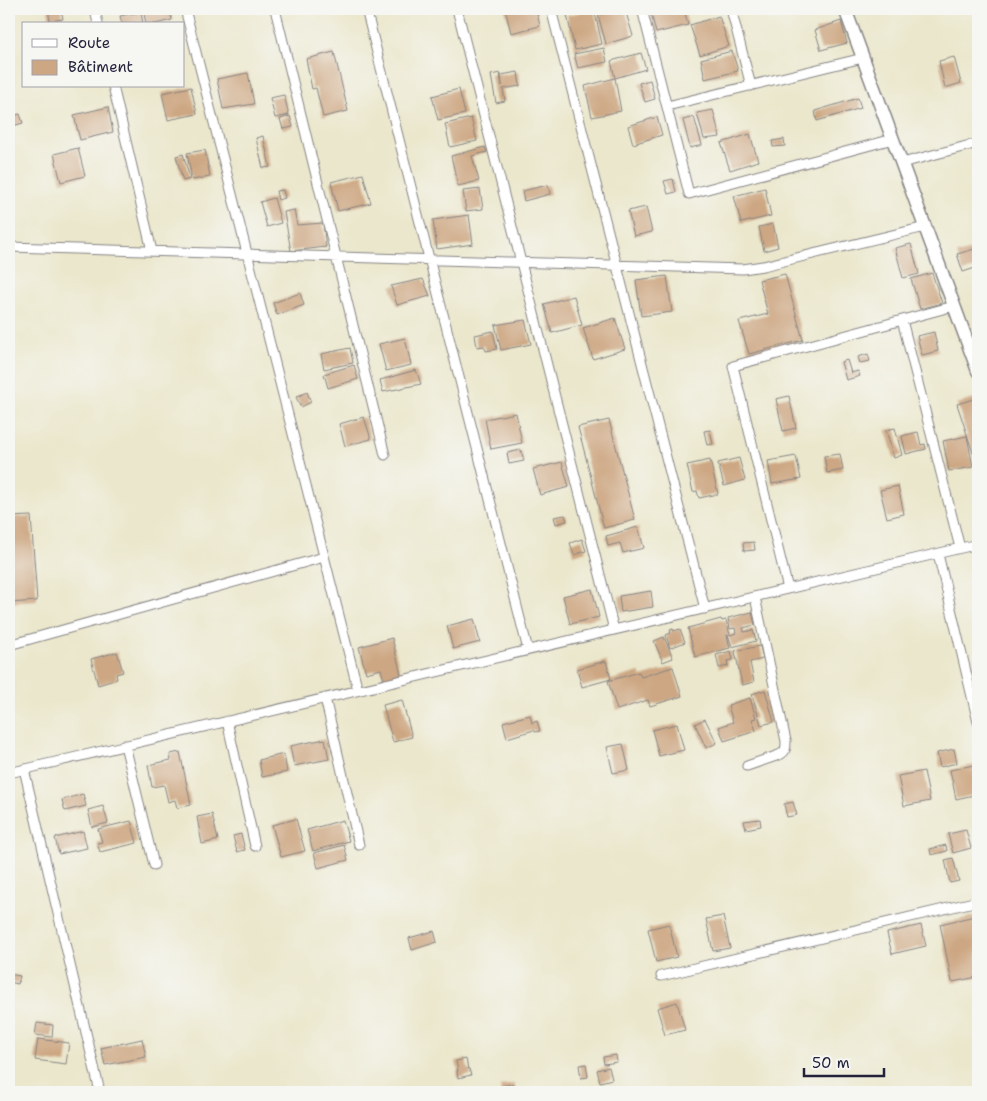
<svg xmlns="http://www.w3.org/2000/svg" width="987" height="1101" viewBox="0 0 987 1101" font-family="'Shantell Sans',sans-serif">
<style>
.building{fill:#cda783}
.lines{fill:none;stroke-linecap:round;stroke-linejoin:round}
.street-casing{stroke:#868484;stroke-width:11}
.secondary-casing{stroke:#868484;stroke-width:15}
.street{stroke:#fff;stroke-width:9}
.secondary{stroke:#fff;stroke-width:12}
</style>
<rect width="100%" height="100%" fill="#f6f6f2"/>
<filter id="ink" filterUnits="userSpaceOnUse"><feTurbulence type="fractalNoise" baseFrequency=".02" numOctaves="2"/><feDisplacementMap in="SourceGraphic" scale="10" xChannelSelector="R" yChannelSelector="G"/><feConvolveMatrix kernelMatrix="1 2 1 2 8 2 1 2 1" color-interpolation-filters="sRGB"/></filter>
<filter id="wash" filterUnits="userSpaceOnUse"><feTurbulence type="fractalNoise" baseFrequency=".0096" numOctaves="4" result="noise"/><feDisplacementMap in="SourceGraphic" scale="20" xChannelSelector="R" yChannelSelector="G"/><feGaussianBlur stdDeviation="1.12" result="paint"/><feColorMatrix in="noise" values="0 0 0 0 0 0 0 0 0 0 0 0 0 0 0 0 0 1.4 0 .05"/><feComposite in="paint" operator="in"/></filter>
<g filter="url(#wash)">
<rect width="100%" height="100%" fill="#ebe7cc"/>
<g id="blocks">
<path class="building" d="M48,9h13l2,10 -13,2z
M143,9h26l3,11 -17,4h-9z
M505,9h31l4,17 -29,7z
M594,9l8,35 -27,6 -8,-35z
M621,9h4l8,27 -27,8 -8,-29z
M650,9h34l4,16 -32,8z
M141,12l2,12h-21l-2,-8z
M719,16l10,30 -29,9 -10,-30z
M841,21l6,22 -26,7 -6,-20z
M604,48l3,14 -29,6 -4,-14z
M732,51l6,20 -33,8 -4,-20z
M334,52l14,59 -25,6 -7,-29 -4,1 -6,-30z
M641,53l5,16 -31,9 -4,-17z
M954,57l7,26 -16,5 -6,-27z
M518,72l2,14 -17,3 2,12 -9,2 -5,-28 9,-2 2,13 -1,-11z
M248,73l6,31 -31,5 -6,-30z
M615,78l6,33 -29,6 -7,-31z
M650,80l5,19 -10,3 -6,-19z
M191,87l6,27 -29,6 -6,-27z
M459,89l6,25 -27,6 -6,-24z
M284,95l5,20 -14,3 -5,-20z
M858,98l3,10 -44,13 -2,-10z
M108,107l5,25 -33,8 -6,-25z
M713,110l7,27 -16,2 -7,-26z
M20,114l3,9 -14,4v-10z
M290,116l3,11 -10,2 -3,-10z
M657,117l5,18 -29,9 -5,-18z
M694,117l8,28 -12,3 -7,-28z
M471,118l6,23 -27,6 -5,-23z
M750,134l8,27 -28,9 -9,-27z
M263,136l7,31 -7,1 -7,-30z
M784,139l1,7 -12,1 -1,-6z
M485,147l2,5 -15,4 7,25 -21,5 -7,-30z
M78,148l7,28 -24,6 -7,-28z
M205,150l5,27 -18,3 -5,-27z
M183,154l7,25 -7,2 -7,-25z
M363,174l8,29 -33,8 -7,-29z
M673,179l3,13 -8,2 -4,-13z
M548,185l2,9 -26,7 -2,-10z
M765,188l6,28 -30,7 -7,-27z
M480,189l3,20 -17,2 -3,-20z
M283,190l2,8 -7,2 -2,-9z
M274,198l7,25 -14,4 -7,-25z
M646,207l6,25 -18,4 -6,-25z
M294,210l3,15 26,-2 3,24 -35,4 -7,-39z
M469,215l4,29 -36,5 -4,-29z
M773,224l5,23 -14,4 -5,-24z
M911,244l8,30 -16,4 -8,-30z
M978,248v19l-15,5 -6,-18z
M932,273l10,30 -22,6 -9,-30z
M785,274l18,66 -54,14 -10,-33 29,-7 -9,-34z
M667,276l5,36 -31,4 -5,-36z
M423,279l7,17 -33,9 -6,-19z
M300,293l4,12 -27,10 -4,-12z
M574,296l8,29 -30,8 -8,-29z
M615,318l10,31 -32,10 -10,-31z
M525,320l6,24 -30,6 -6,-25z
M493,331l4,18 -11,2 -2,-5 -7,1 -2,-12z
M934,332l4,19 -16,4 -5,-19z
M405,338l6,27 -25,6 -7,-27z
M350,348l3,15 -29,6 -3,-15z
M868,354l2,7 -10,2 -2,-6z
M847,360l4,13 7,-2 2,5 -14,4 -5,-18z
M354,365l4,14 -30,9 -4,-14z
M416,370l5,14 -38,8 -3,-12z
M307,392l4,10 -10,5 -5,-10z
M789,396l7,32 -13,3 -7,-32z
M977,398l1,5v58l-2,1 -19,-58z
M516,413l6,30 -31,6 -6,-30z
M364,417l7,22 -26,7 -6,-22z
M609,420l26,100 -31,8 -26,-101z
M895,428l7,27 -8,3 -8,-28z
M710,430l3,14 -6,1 -3,-14z
M918,432l3,13 4,-1 1,5 -20,5 -4,-18z
M967,436l6,31 -24,4 -6,-30z
M521,450l3,11 -15,3 -2,-11z
M840,454l3,16 -16,3 -3,-17z
M796,456l5,23 -29,5 -4,-23z
M739,458l6,22 -21,6 -6,-23z
M710,460l8,34 -19,4 -2,-7 -4,1 -6,-27z
M562,462l7,25 -29,8 -7,-26z
M898,486l6,28 -17,4 -7,-28z
M565,515l2,6 -11,3 -2,-7z
M31,516l6,85 -28,2v-86z
M638,527l6,21 -21,5 -3,-10 -12,3 -2,-10z
M582,539l4,12 -12,4 -4,-12z
M754,542l1,8 -11,1 -1,-8z
M592,589l7,28 -29,7 -7,-28z
M651,591l2,16 -32,5 -2,-16z
M752,612l3,13 -12,3 1,4 9,-2 3,11 -24,6 -4,-12h-1l3,13 -35,9 -7,-29 33,-9 1,2 4,-1 4,15 6,-2 -1,-5 -5,1 -2,-11z
M474,619l6,23 -27,7 -6,-23z
M673,629l1,2 6,-2 5,13 -15,6 -4,-13 5,-2 -1,-3z
M664,637l9,21 -10,4 -9,-21z
M392,638l9,37 -17,5 -3,-11 -15,4 -7,-26z
M760,646l3,13 -13,3 4,20 -12,3 -7,-34z
M731,651l2,9 -6,1 1,5 -9,2 -3,-13z
M117,652l6,20 -7,2 1,5 -19,6 -7,-26z
M606,661l5,18 -29,8 -5,-18z
M673,667l9,29 -32,10 -2,-6 -31,10 -9,-29 31,-9 2,5z
M765,690l9,32 -13,3 -9,-31z
M750,698l6,20 -4,1 4,12 -32,10 -5,-14 14,-5 -5,-17z
M402,700l10,37 -19,5 -10,-37z
M530,715l2,8 5,-2 3,10 -5,1 -1,-2 -27,8 -4,-16z
M705,719l12,24 -11,5 -11,-24z
M677,724l7,26 -25,6 -7,-26z
M325,739l4,20 -35,7 -4,-20z
M623,744l6,26 -16,3 -6,-26z
M954,749l3,14 -17,4 -3,-14z
M180,752l11,53 -14,3 -2,-8 -7,2 -4,-17 -12,2 -4,-22 23,-5 -1,-6z
M284,754l3,18 -25,5 -3,-17z
M974,765l4,20v9l-22,5 -6,-29z
M924,771l6,30 -26,5 -6,-30z
M83,794l3,12 -21,5 -3,-11z
M793,802l4,13 -10,2 -3,-13z
M103,806l5,17 -16,4 -4,-17z
M212,814l6,26 -16,4 -5,-27z
M296,819l9,32 -24,6 -9,-32z
M760,819l1,7 -15,3 -2,-8z
M343,820l6,21 -36,10 -6,-21z
M131,821l6,22 -37,9 -3,-9 5,-1 -4,-13z
M966,830l5,18 -18,5 -5,-19z
M83,831l4,17 -28,6 -4,-16z
M241,834l4,16 -8,2 -4,-16z
M344,845l4,15 -30,8 -4,-15z
M946,845l1,6 -16,4 -1,-6z
M953,858l6,23 -9,2 -5,-23z
M723,916l7,32 -17,3 -7,-32z
M975,916l3,17v44l-26,5 -12,-58z
M669,924l8,33 -21,5 -8,-33z
M921,925l5,21 -34,8 -5,-21z
M434,931l3,11 -25,8 -3,-12z
M9,974l11,2 -2,8 -9,-2z
M677,1002l8,28 -20,5 -8,-27z
M37,1023l16,2 -1,12 -17,-2z
M38,1039l31,4 -3,21 -31,-4z
M142,1039l4,18 -41,8 -4,-17z
M616,1055l1,7 -13,2 -1,-7z
M466,1059l2,10h1l2,6 -13,3 -1,-7h1l-2,-10z
M586,1064l2,13 -7,1 -2,-13z
M609,1067l3,12 -12,3 -3,-12z
M514,1084l2,8h-15l-1,-6z"/>
</g>
</g>
<g filter="url(#ink)">
<use href="#blocks" fill-opacity="0" stroke="#868484" stroke-width="1"/>
<g class="lines">
<g class="street-casing">
<path id="street" d="M95,9l3,15
M185,9l173,681
M275,9l110,446
M366,9l162,641
M457,9l157,621
M551,9l154,600
M642,9l47,185 204,-55
M731,9l20,77
M113,86l39,165
M667,106l196,-48
M902,163l76,-20
M9,247l734,22 20,-3 162,-39
M902,320l58,228
M938,554l40,168
M788,589l-55,-223 221,-60
M9,645l315,-88
M325,698l34,147
M227,721l28,125
M125,745l29,120
M747,766l32,-11c7,-3 7,-7 7,-14l-31,-144
M24,769l76,323
M9,773l969,-229
M661,976l317,-75"/>
</g>
<g class="secondary-casing">
<path id="secondary" d="M845,9l133,362"/>
</g>
<use href="#street" class="street"/>
<use href="#secondary" class="secondary"/>
</g>
</g>
<rect width="987" height="1101" fill="none" stroke="#f6f6f2" stroke-width="30"/>
<rect x="22" y="22" width="162" height="65" fill="#f6f6f2" stroke="#a1a1a9"/>
<rect x="32" y="39" width="25" height="8" fill="#ffffff" stroke="#a1a1a9"/>
<text x="68" y="48" font-size="15" fill="#22223b">Route</text>
<rect x="32" y="60" width="25" height="15" fill="#cda783" stroke="#a1a1a9"/>
<text x="68" y="72" font-size="15" fill="#22223b">Bâtiment</text>
<path d="M804 1068v8h80v-8" fill="none" stroke="#22223b" stroke-width="2.5"/>
<text x="812" y="1068" font-size="15" fill="#22223b" stroke="#f6f6f2" stroke-width="4" paint-order="stroke">50 m</text>
</svg>
